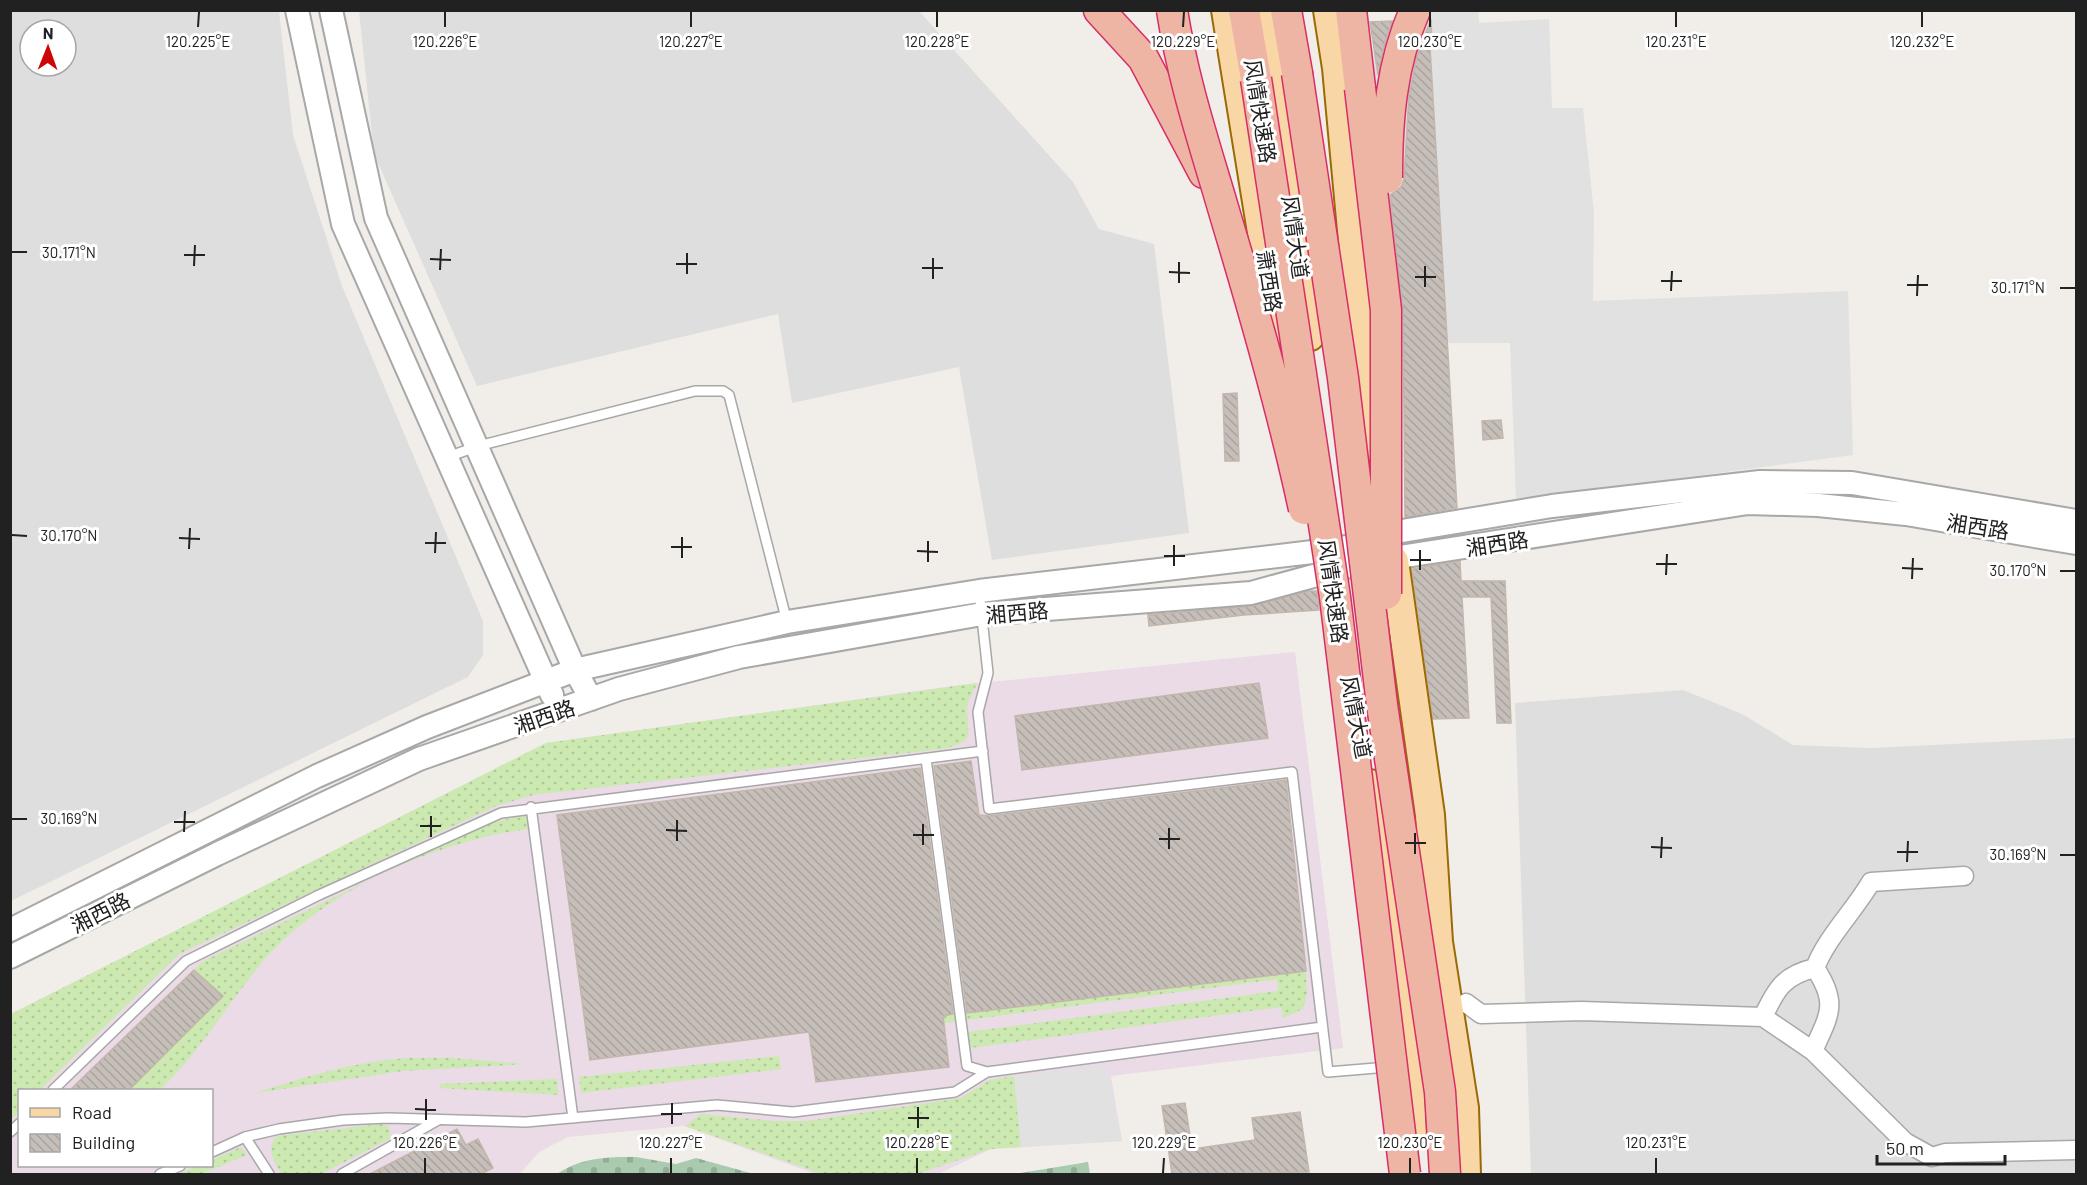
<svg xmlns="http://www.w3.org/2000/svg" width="2087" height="1185" viewBox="0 0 2087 1185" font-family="Barlow,'Noto Sans SC',sans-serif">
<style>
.residential{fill:#dfdede;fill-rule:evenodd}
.industrial{fill:#eadbe7;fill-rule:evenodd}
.grass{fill:url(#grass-dots)}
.cemetery{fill:url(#cemetery-stones)}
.parking{fill:#e1e1e1}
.building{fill:url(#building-back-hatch);stroke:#c3b6ab;stroke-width:1.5}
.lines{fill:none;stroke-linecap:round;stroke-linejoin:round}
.service-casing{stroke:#a8a8a8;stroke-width:12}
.minor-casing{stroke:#a8a8a8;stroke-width:21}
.tertiary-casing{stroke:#a8a8a8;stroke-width:26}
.primary-casing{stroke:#9a6a04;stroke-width:32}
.trunk-casing{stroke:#d72e67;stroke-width:33}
.service{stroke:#fff;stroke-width:9}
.minor{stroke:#fff;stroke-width:18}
.tertiary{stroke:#fff;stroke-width:22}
.primary{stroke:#f9d6a5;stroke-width:28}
.trunk{stroke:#efb5a4;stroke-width:30}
.trunk-bridge-casing{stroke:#d72e67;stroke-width:33;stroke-linecap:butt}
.trunk-bridge{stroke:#efb5a4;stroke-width:30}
.ticks{fill:none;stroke:#212121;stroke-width:2}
.labels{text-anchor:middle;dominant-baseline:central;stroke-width:6;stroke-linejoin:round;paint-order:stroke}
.street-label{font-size:21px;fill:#212121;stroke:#fff}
.ticks-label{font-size:15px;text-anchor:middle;fill:#212121;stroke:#fff;stroke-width:6;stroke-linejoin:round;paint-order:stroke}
</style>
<defs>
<pattern id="grass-dots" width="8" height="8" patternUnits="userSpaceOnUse" patternTransform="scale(1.5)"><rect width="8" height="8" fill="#cce9b1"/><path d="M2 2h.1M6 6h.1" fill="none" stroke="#afc898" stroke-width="1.8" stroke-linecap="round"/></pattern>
<pattern id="cemetery-stones" width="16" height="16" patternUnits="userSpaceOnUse" patternTransform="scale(1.5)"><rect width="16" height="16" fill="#aacaaf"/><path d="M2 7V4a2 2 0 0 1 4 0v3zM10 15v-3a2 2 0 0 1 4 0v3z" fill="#92ad96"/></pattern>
<pattern id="building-back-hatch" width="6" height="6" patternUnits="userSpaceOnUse" patternTransform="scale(1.5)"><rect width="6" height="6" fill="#c6beb8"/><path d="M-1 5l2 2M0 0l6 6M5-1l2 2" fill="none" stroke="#aaa39e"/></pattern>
</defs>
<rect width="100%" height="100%" fill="#f1eee9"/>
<path class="residential" d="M11,10l268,1 14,124 49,151 141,335v34l-15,22 -457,224zM30,30h36v36h-36z
M359,11h560l154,171 26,47 55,15 35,289 -197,27 -33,-193 -167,36 -14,-89 -301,72 -103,-232z
M1683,690l59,24 51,31 78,3 205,-10v436h-545l-16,-471z"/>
<path class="industrial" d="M1295,652l48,396 -232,28 11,65 -131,8 -53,25h-123l-131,-48 -116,11 -29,15 -19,22h-509v-160l535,-271 413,-58zM20,1090h192v76h-192z"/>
<path class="grass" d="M977,683c-3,8 -10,19 -10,27 1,29 8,31 -25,39l-409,46 -37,11 -317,148 -139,136h-20l-1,21 -8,9v-106l535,-271z
M526,814l2,15c-92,12 -208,63 -268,136 -34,41 -61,88 -100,125h-31l94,-94 -29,-26 8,-8 243,-119 47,-20z
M1306,971l1,23 -4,15 -20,9 -2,-11 -311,41 -2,-16 310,-41 -1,-12 -333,44 -2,-7z
M779,1056l2,13 -200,24 -2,-16z
M406,1058h45l75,6 -123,7 -148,22c51,-16 98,-31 151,-35z
M1014,1076l7,71 -30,2 -74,25h-95l-137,-48 16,-12 73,7h33l154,-23 29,-18z
M557,1079l1,16 -118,-7v-4z
M381,1124l7,2 3,12 -70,36h-40c-7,-13 -15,-24 -5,-38z
M241,1147l6,8 -46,19h-23l20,-8h14v-6z"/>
<path class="cemetery" d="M636,1157l40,7 20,-6 58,16h-197c25,-17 50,-17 79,-17z
M1088,1162l2,12h-76z"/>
<path class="parking" d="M1425,11h53l1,12 70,-4 3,89h31l11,105 -1,88 255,-10 5,164 -337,45 -6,-157h-111l-24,-181 -2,-134 55,-1z
M1107,1066l15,75 -101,6 -7,-71z"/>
<path class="building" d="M1431,19l1,27 -2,1 27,461 -52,9 -2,-207 -13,-115 11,-8 3,-8 5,-84 8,-39z
M1392,21l-8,25 -6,29 -8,-53z
M1237,393l2,68h-14l-2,-67z
M1501,420l2,18 -20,2 -1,-19z
M1460,561l1,20h44l6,142h-14l-6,-126h-29l7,121 -36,1 -21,-150z
M1308,591h9l2,19 -75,5 -95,11 -1,-11 104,-9z
M1259,683l9,55 -246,32 -7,-54z
M971,761l8,54 10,1 297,-36 20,191 -339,42 -33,-247z
M920,768l33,246 -10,2 6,51 -133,15 -7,-50 -219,28 -33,-245z
M194,970l29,26 -94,94h-59z
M1185,1103l7,46 63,-9 -3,-22 48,-6 9,60 -137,2 -10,-68z
M457,1129l9,16 12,-6 15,29 -12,6h-111z"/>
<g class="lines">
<g class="service-casing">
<path id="service" d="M448,457l30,-11 217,-55h28l6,4 58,227
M979,591l9,82 -10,39 11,97 303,-37 36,300 60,-5
M926,759l41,307 20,6
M531,807l42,311
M53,1090l133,-129 133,-66 182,-82 482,-62
M10,1132l10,-9
M245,1137l24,37
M212,1152l33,-15 34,-8 64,-9 45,-2 138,4 191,-17 76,7 162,-20 32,-20 335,-45
M160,1174l20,-8
M342,1174l96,-54"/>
</g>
<g class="minor-casing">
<path id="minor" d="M1815,968c12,-31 39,-57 56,-86l93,-6
M1466,1003l15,11 100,-3 182,6 50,34 92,91 27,15 13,-4 131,-3
M1763,1017c13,-28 21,-42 52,-49
M1813,1051c16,-36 26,-47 2,-83"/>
</g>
<g class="tertiary-casing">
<path id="tertiary" d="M297,10l46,214 209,471
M331,10l45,208 199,452 16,29
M10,930l307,-154 110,-49 148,-57 212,-48 192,-31 342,-40 37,-6 32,-12 162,-27 208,-24 92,1 224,38
M10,957l207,-103 202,-95 200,-70 120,-32 243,-43 269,-21 110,-30 387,-60 70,2 88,9 170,29"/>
</g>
<g class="primary-casing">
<path id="primary" d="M1226,10l63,389
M1265,10l45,326
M1328,10l9,58 35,378 5,22
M1394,561l36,254 8,127 26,166 2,66
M1370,784l24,123 15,158 3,66"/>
</g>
<g class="trunk-casing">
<path id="trunk" d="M1099,10l44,48 61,115
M1244,10l12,69
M1286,10l11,63
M1351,10l9,78"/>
</g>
<use href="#service" class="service"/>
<use href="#minor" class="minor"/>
<use href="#tertiary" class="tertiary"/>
<use href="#primary" class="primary"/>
<use href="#trunk" class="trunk"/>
<g class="trunk-bridge-casing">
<path id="trunk-bridge" d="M1172,10c11,72 34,139 54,208 29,96 57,193 78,291
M1297,73l46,305 39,327 58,387 5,82
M1256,79l79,518 70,577
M1360,88l26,222v284
M1387,178c0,-58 4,-113 28,-168"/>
</g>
<use href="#trunk-bridge" class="trunk-bridge"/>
</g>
<path class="ticks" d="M198,27l1,-15M445,27v-15M691,27v-15M937,27v-15M1183,27l1,-15M1430,27v-15M1676,27v-15M1922,27v-15M12,252h15M184,255h21M430,259l21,1M676,264h21M194,266l1,-21M922,268h21M440,270l1,-21M1169,272l21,1M687,274v-21M1415,277h21M933,279v-21M1661,281h21M1179,283v-21M1907,285h21M1425,287v-21M2060,288h15M1671,291l1,-20M1917,296l1,-21M12,535l15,1M179,538l21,1M425,543h21M671,547h21M189,549l1,-21M917,551l21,1M435,553l1,-21M1164,556h21M682,558v-21M1410,560h21M928,562v-21M1656,564h21M1174,566v-21M1902,568l21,1M1420,570v-20M2060,571h15M1666,575l1,-21M1912,579l1,-21M12,819h15M174,822h21M420,826h21M666,830l21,1M184,832l1,-21M913,835h21M431,837v-21M1159,839h21M677,841v-21M1405,843h21M923,845v-21M1651,847l21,1M1169,849v-21M1897,852h21M1415,854v-21M2060,855h15M1661,858l1,-21M1907,862l1,-21M415,1109l21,1M661,1114h21M908,1118h21M426,1120v-21M672,1124v-21M918,1128v-21M425,1173v-15M671,1173v-15M917,1173v-15M1163,1173l1,-15M1410,1173v-15M1656,1173v-15"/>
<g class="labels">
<g class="street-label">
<text transform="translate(1261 111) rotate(81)">风情快速路</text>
<text transform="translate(1296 237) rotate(82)">风情大道</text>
<text transform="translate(1270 281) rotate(81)">萧西路</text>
<text transform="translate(1978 526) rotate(9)">湘西路</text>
<text transform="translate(1497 543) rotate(-9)">湘西路</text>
<text transform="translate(1334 591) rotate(82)">风情快速路</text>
<text transform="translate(1017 612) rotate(-5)">湘西路</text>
<text transform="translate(544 716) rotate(-19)">湘西路</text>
<text transform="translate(1357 717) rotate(79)">风情大道</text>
<text transform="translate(100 912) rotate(-27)">湘西路</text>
</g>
</g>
<g class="ticks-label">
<text x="198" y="47">120.225°E</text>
<text x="445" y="47">120.226°E</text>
<text x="691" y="47">120.227°E</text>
<text x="937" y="47">120.228°E</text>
<text x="1183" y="47">120.229°E</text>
<text x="1430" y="47">120.230°E</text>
<text x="1676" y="47">120.231°E</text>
<text x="1922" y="47">120.232°E</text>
<text x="69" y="258">30.171°N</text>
<text x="2018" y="293">30.171°N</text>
<text x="69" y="541">30.170°N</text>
<text x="2018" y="576">30.170°N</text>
<text x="69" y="824">30.169°N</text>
<text x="2018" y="860">30.169°N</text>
<text x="425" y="1148">120.226°E</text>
<text x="671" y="1148">120.227°E</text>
<text x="917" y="1148">120.228°E</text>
<text x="1164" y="1148">120.229°E</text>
<text x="1410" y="1148">120.230°E</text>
<text x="1656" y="1148">120.231°E</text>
</g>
<rect width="2087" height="1185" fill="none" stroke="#212121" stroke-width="24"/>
<rect x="18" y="1089" width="195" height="78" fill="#ffffff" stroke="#a6a6a6" stroke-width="1.5"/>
<rect x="30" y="1108" width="30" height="9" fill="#f9d6a5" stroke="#a6a6a6" stroke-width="1.5"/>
<text x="72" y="1119" font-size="18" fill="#212121">Road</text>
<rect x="30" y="1134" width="30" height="18" fill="url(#building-back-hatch)" stroke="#a6a6a6" stroke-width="1.5"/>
<text x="72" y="1149" font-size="18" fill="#212121">Building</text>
<g transform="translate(48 48) rotate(1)"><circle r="28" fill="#ffffff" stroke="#a6a6a6" stroke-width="1.5"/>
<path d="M0-4.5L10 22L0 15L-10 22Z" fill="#cd0706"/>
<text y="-9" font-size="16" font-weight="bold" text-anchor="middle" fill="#212121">N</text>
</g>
<path d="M1877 1155v9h128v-9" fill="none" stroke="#212121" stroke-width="3"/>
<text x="1886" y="1155" font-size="18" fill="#212121" stroke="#ffffff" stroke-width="4.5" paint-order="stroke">50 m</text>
</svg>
